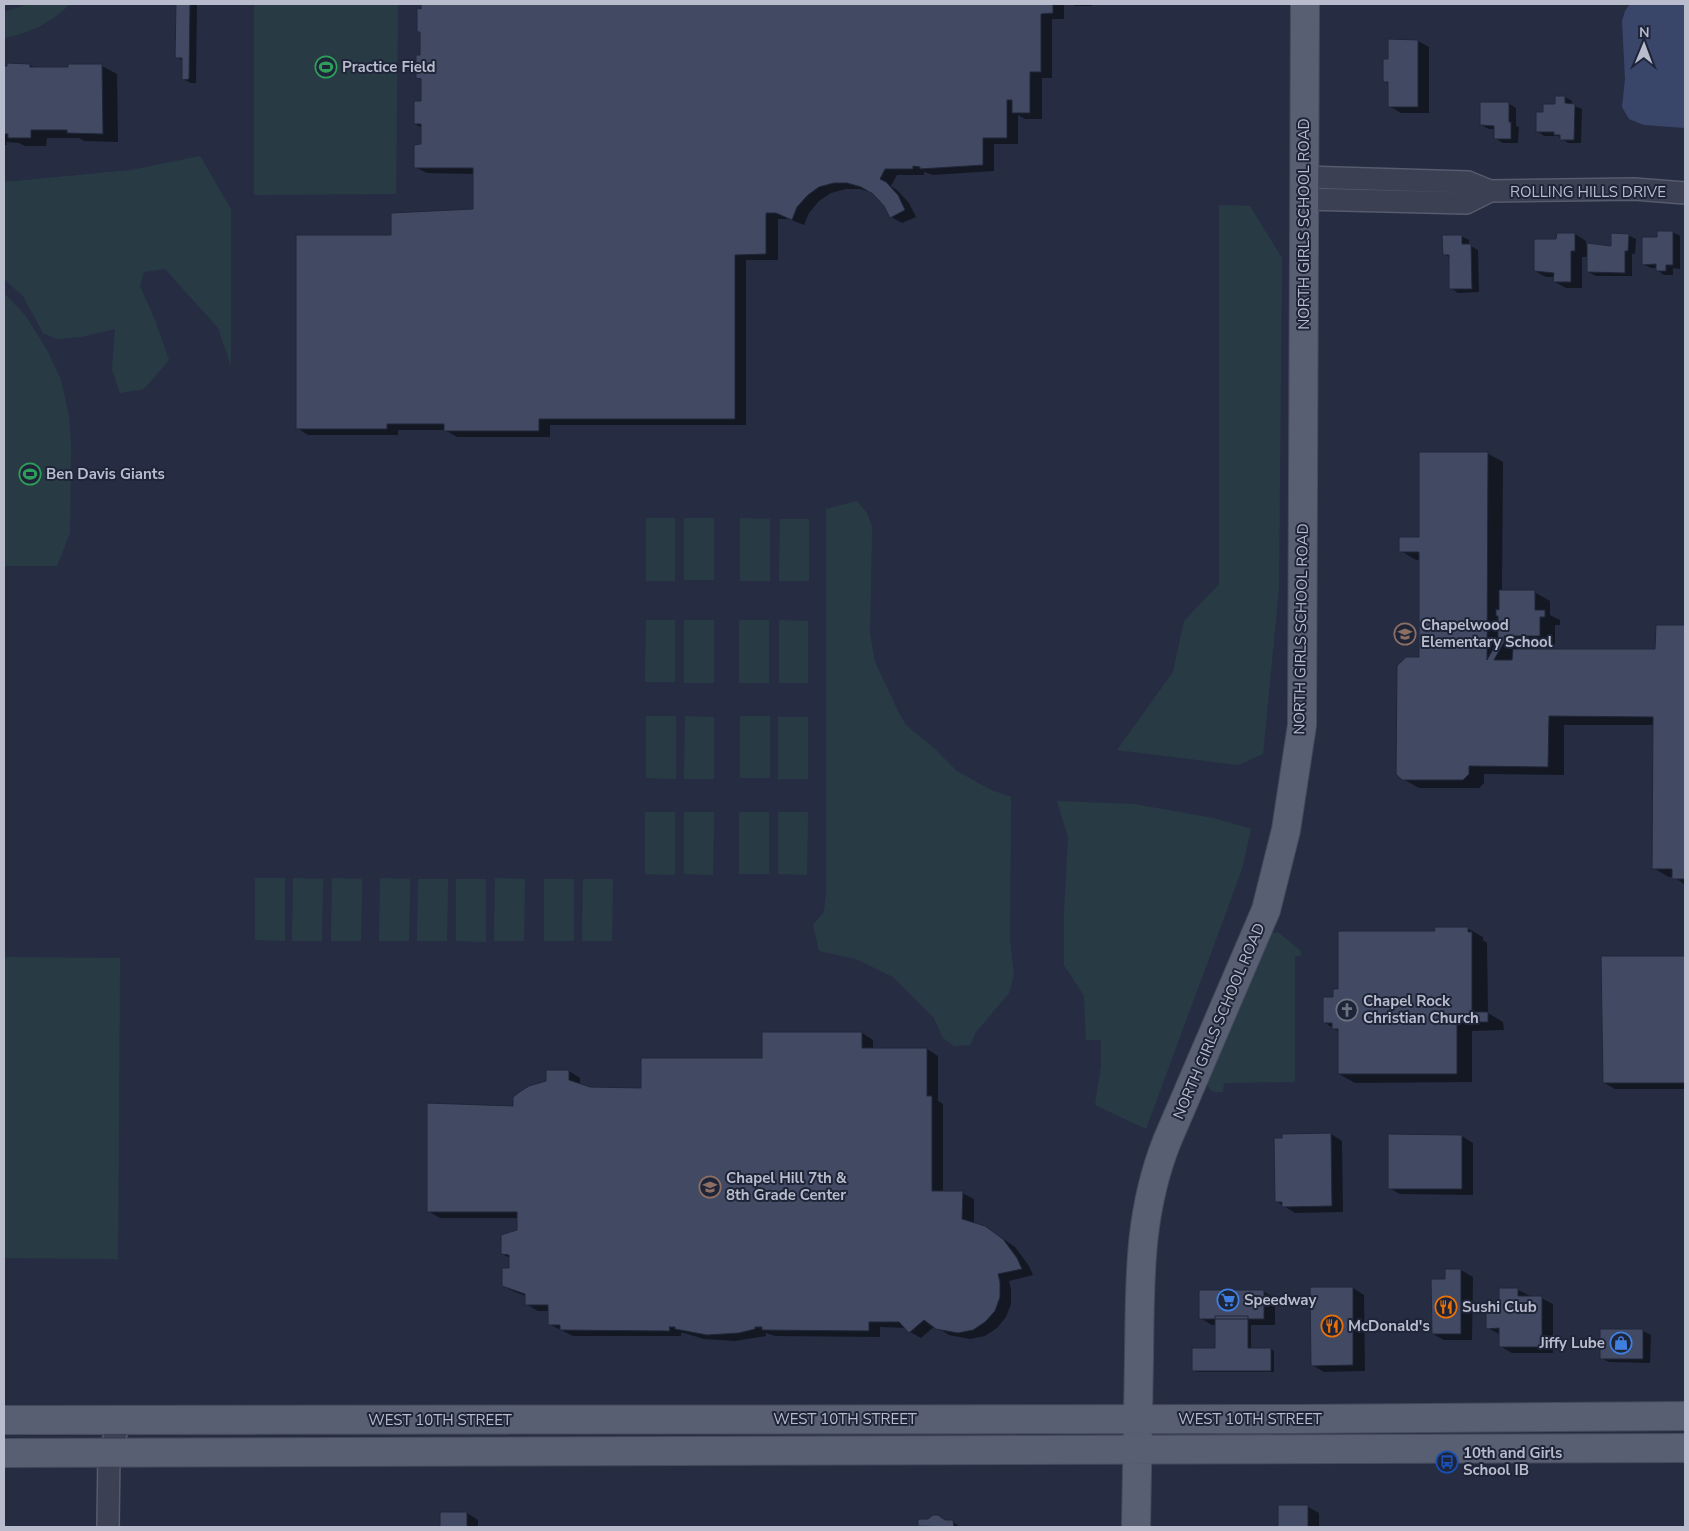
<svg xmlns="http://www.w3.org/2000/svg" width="1689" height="1531" viewBox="0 0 1689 1531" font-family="'Nunito Sans',sans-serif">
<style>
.green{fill:#283b44}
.water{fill:#3a456a}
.shadow{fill:#0007}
.building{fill:#424a63;stroke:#21273a}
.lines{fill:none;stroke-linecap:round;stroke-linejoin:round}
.minor-casing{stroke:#565b6d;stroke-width:24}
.major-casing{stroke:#44495c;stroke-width:30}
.minor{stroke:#3b4052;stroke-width:21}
.major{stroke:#595f72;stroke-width:28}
.labels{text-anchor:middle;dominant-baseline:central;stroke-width:4;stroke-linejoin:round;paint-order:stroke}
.poi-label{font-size:15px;font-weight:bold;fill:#b8bccc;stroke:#1f2538;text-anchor:start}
.street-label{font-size:15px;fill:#b8bccc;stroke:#1f2538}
</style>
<rect width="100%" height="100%" fill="#262d43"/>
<path class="green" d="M29,4h41c-19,19 -40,29 -66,34v-26z
M254,4h144l-2,190 -142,1z
M200,156l31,53v157l-13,-38 -53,-59 -21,3 -4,14 15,34 14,40 -25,29 -24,4 -8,-23 3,-41 -34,8 -24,2 -14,-6 -20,-37 -18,-16 -1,-98 127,-12z
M1219,205l31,1 32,52 -3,330 -16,166 -25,11 -121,-15 56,-78 11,-51 35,-37z
M4,293l21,22 22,35 14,30 8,36 2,29 -1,88 -13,33h-53z
M857,501l10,12 5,14 -2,107 5,28 23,49 8,14 30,25 21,21 32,18 22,8 -1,143 4,35 -5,18 -33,39 -6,13 -16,1 -11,-8 -9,-20 -41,-41 -37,-18 -37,-8 -6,-26 11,-13 2,-18v-385z
M646,518h29v63h-29z
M684,518h30v62h-30z
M740,518l30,1v62h-30z
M780,519h29v62h-30z
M646,620h29v62h-30z
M684,620h30v63h-30z
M739,620h30v63h-30z
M779,620l29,1v62h-29z
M646,716h30v63l-30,-1z
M685,716l29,1v62h-30z
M740,716h30v62h-30z
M778,717h30v62h-30z
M1057,801l77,3 79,14 38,11 -9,40 -96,260 -51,-24 6,-39v-26h-15l-2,-44 -20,-31v-50l4,-78z
M645,812h30v63l-30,-1z
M684,812h30l-1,63 -29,-1z
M739,812h30v62h-30z
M778,812h30l-1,63 -29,-1z
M255,878h30v63l-30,-1z
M293,878l30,1 -1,62h-30z
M332,878l30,1 -1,62h-30z
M380,878l30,1 -1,62h-30z
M495,878l30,1 -1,62h-30z
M418,879h30l-1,62h-30z
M456,879h30v63l-30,-1z
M544,879h30v62h-30z
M583,879h30l-1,62h-30z
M1278,932l23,19v5h-6v126l-71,1 -1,9c-9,1 -13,0 -16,-9l58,-148z
M4,957l116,1 -2,301 -114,-1z"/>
<path class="water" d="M1630,4h55v124l-41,-3 -15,-6 -7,-12 3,-28 -3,-58 3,-10z"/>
<path class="shadow" d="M177,4h20l-1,79h-5l-8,-4v-18l-6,-4z
M422,4h642v15h-12v59h-10v41h-17l-7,-4v29h-24v27l-61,4 -9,-3v3h-27l-6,11 6,4 12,13 7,14 -14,6 -11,-6 -6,-12 -11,-12 -14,-4h-14l-15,4 -12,8 -10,12 -5,12 -15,-6h-11v41h-32v165h-196v12h-93l-12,-7h-47v5h-90l-11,-7 95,-192 82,-26v-36l-47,-1 -12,-6 7,-21v-18l-7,-4 8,-22v-21l-6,-3 4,-22v-23l-3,-2z
M1071,4h21v2h-17z
M1418,41l11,6v66h-28l-12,-7v-22l-4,-3 4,-21z
M30,65l6,3 66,-2 15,8 1,68 -34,-1 -5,-3h-32l-1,8h-21l-6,-3 -13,-1 1,3h-3v-77z
M1565,97l7,4v4l10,4 -1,34h-13l-10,-7h-14l-7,-5 7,-18z
M1508,103l8,5v18l3,1 -1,16h-15l-8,-5 1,-9h-7l-8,-4z
M1672,232l8,4v33l-7,-1v7h-9l-7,-5v-2h-6l-8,-4z
M1575,234l11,7v3l26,3 16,-12 8,4 -1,15h-3v22h-36l-8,-4v-15h-6v31h-16l-11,-6 -1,-5h-8l-11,-6 23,-31z
M1461,236l8,4v5l9,5 1,42 -21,1 -7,-5 -1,-30 -6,-4z
M1487,453l16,9 -1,129 32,1 16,9v14l10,5v5h-5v19h-36l1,6h137v-24h28v259l-11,-8h-5l-16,-9 1,-143h-90v50l-80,-1v9l-5,5h-60l-16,-9 17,-121v-98h-4l-15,-9 19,-13z
M1467,928l16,9v3l4,3 1,70 15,9 1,8 -32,1v51l-117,1 -16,-9v-42l-15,-10 15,-32 97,-58z
M1603,957h82v132h-70l-11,-6z
M862,1033l11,7v9h54l11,7v45l5,3v89h19l12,6v25l22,10 19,13 14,19 4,9 -24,6 2,8v15l-5,13 -9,11 -12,8 -15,3 -21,-4 -14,-9 -14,12 -11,-6 -4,-4 -26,-1v10l-105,-1 -9,-3v3l-31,5 -31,-2 -20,-6h-3v3h-108l-24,-12 1,-13h-12l-12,-7v-8l-11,-4 -12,-6 7,-17v-11l-8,-4 16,-23v-13h-78l-12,-7 87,-104 33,-25 21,-11 11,7v7l10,3 53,1z
M1331,1134l11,7 1,71 -48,1 -19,-12z
M1462,1136l11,7v52l-73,-1 -11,-6z
M1447,1270h14l12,7 -1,63h-28l-11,-6 14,-54z
M1353,1288l11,7 1,76 -41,1 -12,-7z
M1500,1290h18l12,6 11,2 12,6v49h-41l-12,-7 -1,-12 -11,-6 12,-16z
M1264,1292l11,6v27h-24v24h20l3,2v21h-77l-4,-2 23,-21v-24h-4l-12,-7z
M1602,1330l41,1 8,4 -1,28 -41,-1 -8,-4z
M1279,1507h29l11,6v14h-39z
M441,1513h26l11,7v7h-37z
M928,1520l25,2 7,5h-38l-3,-2z"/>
<path class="building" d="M176,4h14l-1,75 -7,1v-22h-7z
M421,4h632v9l-12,1v58h-11v41h-18v-13h-5v38h-24v27l-63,4v-2l-7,-1v3h-28l-5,10 6,3 12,13 7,15 -15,8 -6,-12 -11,-12 -12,-7 -14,-4h-13l-15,4 -11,8 -11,12 -5,13 -16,-7h-10v41l-31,1v164h-196v12h-95v-7h-57v5h-91v-194h95v-22l82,-4v-41h-59v-23l7,-1v-20h-7v-23h7v-22l-5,-1v-23h4v-23h-3v-24l4,1z
M1388,39l30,1v67h-30v-25h-5v-23h5z
M7,63l23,1v3h38v-3h34l1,70 -36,-1v-3h-36v8h-23v-4h-4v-68h3z
M1555,96h10v7l10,1 -1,36h-14v-5h-6v-3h-18v-20h7v-8h12z
M1480,102h29v20h2v17h-17v-13l-14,-1z
M1657,231h16v34h-7v6h-10v-7l-14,1v-28h15z
M1557,233h18v18h-4v31h-18l1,-9 -20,-2v-32h22z
M1611,233l18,1 -1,17h-3v22l-38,-1v-29l24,3z
M1442,235h20v9h9l1,45h-23v-34h-6z
M1419,452h69l-1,208 11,-20v-24h-2v-7l3,1v-20h36v20h10v7h-5v19h-36v6l-10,18h18l1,-11h142l1,-24h29v254h-13v-10h-20l1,-152 -104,-1 -1,51 -79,-1v8l-6,6h-61l-6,-6 1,-108 9,-9h13v-105h-20v-15h20z
M1434,927h34v5h4v80h16v10h-31v52h-119v-45h-6v-6h-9v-26h10v-8h5v-58h97z
M1601,956h84v127h-82z
M762,1032h100v16h65v48h5v95h31l-1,28 23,7 18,13 14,19 5,11 -24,5 2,8v15l-5,14 -10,11 -12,8 -15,3 -22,-4 -12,-9 -15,13 -10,-11h-30v9l-107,-1v-3h-7v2l-16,4 -32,2 -32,-6v-2h-6l1,4 -110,-1v-5h-12v-20h-23v-11l-23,-8v-18h7v-13l-8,-1v-19l16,-5v-18h-90v-109l86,3v-9l8,-6 8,-5 17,-5v-11h23v10l21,7 51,1v-30h121z
M1331,1133l1,73 -50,1v-5h-7l-1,-64h8v-4z
M1388,1134l74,1v54h-74z
M1445,1269h16v65h-29l-1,-55h14z
M1310,1287h43v78l-42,1z
M1499,1288h19v8h24v51h-43v-19l-13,1v-18h13z
M1199,1290h65v29h-65z
M1215,1316h33v32h23v23h-79v-23h23z
M1600,1329h43v30h-43z
M1278,1505h30v22h-30z
M440,1512h27v15h-27z
M933,1515h5l7,5h8l1,7 -36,-1v-7h10z"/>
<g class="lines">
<g class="minor-casing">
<path id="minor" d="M1304,177l164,5 22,9 144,-2 51,4
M1304,199l162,4 24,-12
M108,1527l1,-74 12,-34"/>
</g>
<g class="major-casing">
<path id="major" d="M4,1420l1293,-1 388,-3
M4,1453l1681,-5
M1136,1527c1,-56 2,-112 3,-168 1,-77 -1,-145 28,-218l99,-231 20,-80 16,-105 3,-721"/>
</g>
<use href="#minor" class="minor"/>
<use href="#major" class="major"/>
</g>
<defs>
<g id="stadium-ring" transform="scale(1.125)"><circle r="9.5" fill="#1f2538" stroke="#2e9e5b" stroke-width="1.5"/><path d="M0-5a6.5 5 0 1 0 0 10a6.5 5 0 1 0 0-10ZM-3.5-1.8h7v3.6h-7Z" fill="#2e9e5b"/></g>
<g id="school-ring" transform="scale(1.125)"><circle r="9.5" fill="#1f2538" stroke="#8d6e63" stroke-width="1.5"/><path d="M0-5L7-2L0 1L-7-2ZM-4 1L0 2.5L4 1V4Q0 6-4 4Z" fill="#8d6e63"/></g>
<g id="church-ring" transform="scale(1.125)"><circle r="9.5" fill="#1f2538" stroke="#6b7280" stroke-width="1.5"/><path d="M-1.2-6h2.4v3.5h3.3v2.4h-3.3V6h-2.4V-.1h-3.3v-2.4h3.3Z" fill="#6b7280"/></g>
<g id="supermarket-ring" transform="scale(1.125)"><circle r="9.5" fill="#1f2538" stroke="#3f7fe0" stroke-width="1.5"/><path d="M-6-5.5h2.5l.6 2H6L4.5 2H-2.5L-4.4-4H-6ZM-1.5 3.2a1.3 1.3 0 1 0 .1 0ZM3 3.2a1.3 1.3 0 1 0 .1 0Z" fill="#3f7fe0"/></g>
<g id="restaurant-ring" transform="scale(1.125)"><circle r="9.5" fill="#1f2538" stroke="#e8710a" stroke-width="1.5"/><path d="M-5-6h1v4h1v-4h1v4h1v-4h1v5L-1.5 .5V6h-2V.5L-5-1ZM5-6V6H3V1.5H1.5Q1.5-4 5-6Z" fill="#e8710a"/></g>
<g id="shop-ring" transform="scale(1.125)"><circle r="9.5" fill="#1f2538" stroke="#3f7fe0" stroke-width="1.5"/><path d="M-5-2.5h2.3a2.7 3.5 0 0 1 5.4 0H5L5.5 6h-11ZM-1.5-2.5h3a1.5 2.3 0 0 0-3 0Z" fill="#3f7fe0"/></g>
<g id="bus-ring" transform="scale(1.125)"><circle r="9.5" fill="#1f2538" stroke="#1a4fb4" stroke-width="1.5"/><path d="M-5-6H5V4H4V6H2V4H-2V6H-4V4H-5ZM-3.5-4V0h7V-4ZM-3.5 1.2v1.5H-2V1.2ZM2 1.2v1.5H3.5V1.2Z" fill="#1a4fb4"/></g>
</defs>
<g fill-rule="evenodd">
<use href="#stadium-ring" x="326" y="67"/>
<use href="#stadium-ring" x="30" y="474"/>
<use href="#school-ring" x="1405" y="634"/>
<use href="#church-ring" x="1347" y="1010"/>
<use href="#school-ring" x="710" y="1187"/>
<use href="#supermarket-ring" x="1228" y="1300"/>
<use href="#restaurant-ring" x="1446" y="1307"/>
<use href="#restaurant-ring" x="1332" y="1326"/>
<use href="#shop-ring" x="1621" y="1343"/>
<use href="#bus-ring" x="1447" y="1462"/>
</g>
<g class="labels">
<g class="poi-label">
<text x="342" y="67">Practice Field</text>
<text x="46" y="474">Ben Davis Giants</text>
<text x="1421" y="625">Chapelwood<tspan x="1421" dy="17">Elementary School</tspan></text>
<text x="1363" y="1001">Chapel Rock<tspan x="1363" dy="17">Christian Church</tspan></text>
<text x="726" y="1178">Chapel Hill 7th &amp;<tspan x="726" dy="17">8th Grade Center</tspan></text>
<text x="1244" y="1300">Speedway</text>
<text x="1462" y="1307">Sushi Club</text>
<text x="1348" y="1326">McDonald's</text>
<text x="1605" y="1343" text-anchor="end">Jiffy Lube</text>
<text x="1463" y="1453">10th and Girls<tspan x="1463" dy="17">School IB</tspan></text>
</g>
<g class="street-label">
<text x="1588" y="192">ROLLING HILLS DRIVE</text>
<text transform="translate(1304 224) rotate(-90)">NORTH GIRLS SCHOOL ROAD</text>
<text transform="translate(1301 629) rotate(-89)">NORTH GIRLS SCHOOL ROAD</text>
<text transform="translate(1219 1021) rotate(-67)">NORTH GIRLS SCHOOL ROAD</text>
<text x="845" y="1419">WEST 10TH STREET</text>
<text x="1250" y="1419">WEST 10TH STREET</text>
<text x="440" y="1420">WEST 10TH STREET</text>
</g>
</g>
<rect width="1689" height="1531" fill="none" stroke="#b8bccc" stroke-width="10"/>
<g transform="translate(1644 45) rotate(1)" stroke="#1f2538" stroke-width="4" paint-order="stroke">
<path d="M0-4L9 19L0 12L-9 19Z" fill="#b8bccc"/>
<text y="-8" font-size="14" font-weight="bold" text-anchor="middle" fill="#b8bccc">N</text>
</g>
</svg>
